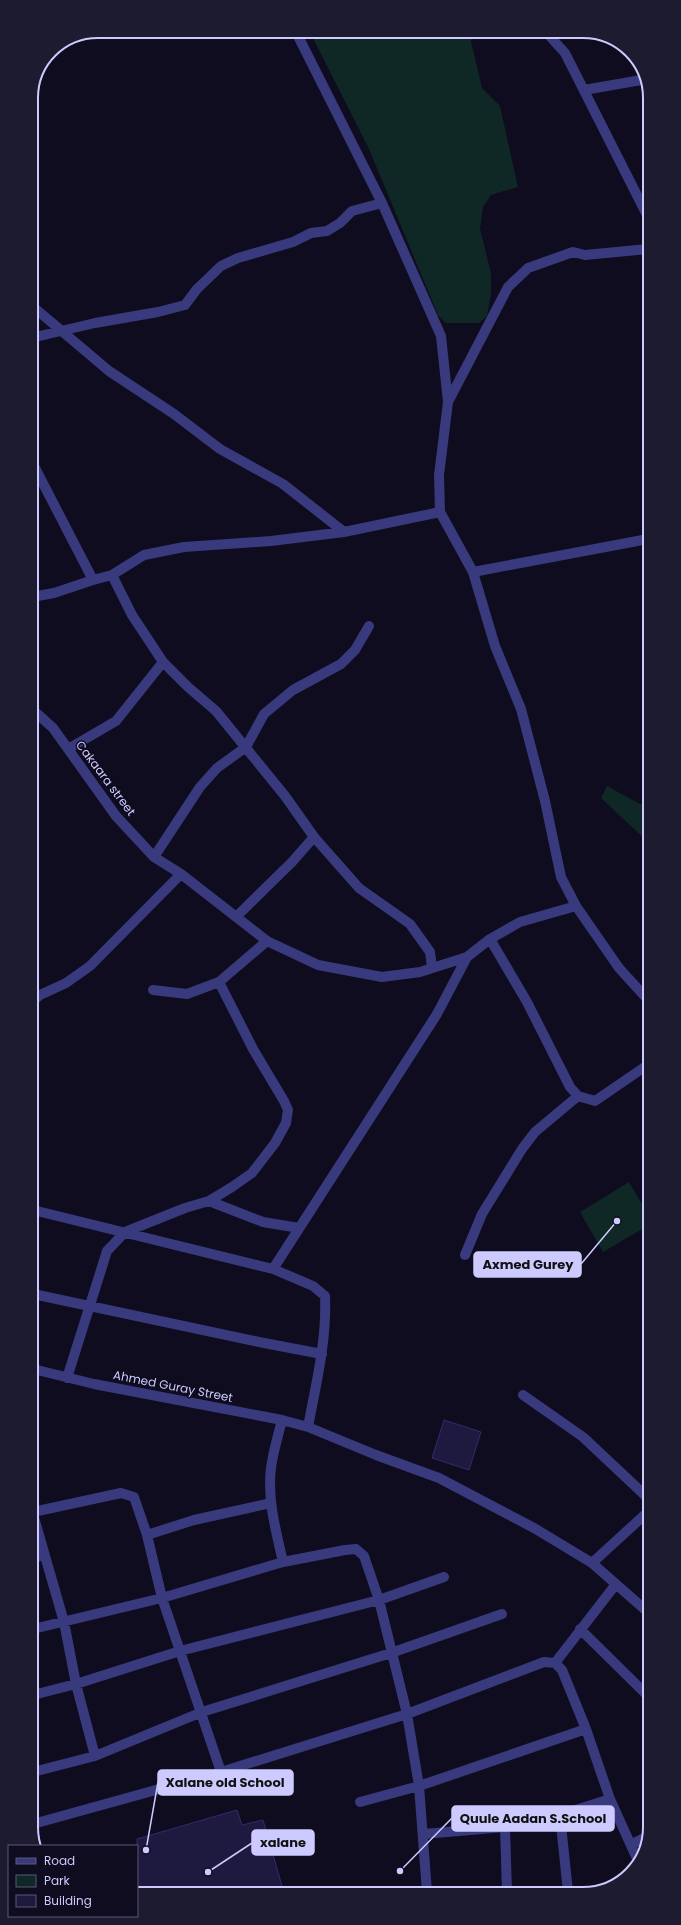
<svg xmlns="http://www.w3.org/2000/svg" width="681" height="1925" viewBox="0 0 681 1925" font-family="Poppins,sans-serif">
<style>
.green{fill:#0f2825}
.building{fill:#1d193f;stroke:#332b6b}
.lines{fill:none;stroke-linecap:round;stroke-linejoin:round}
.street{stroke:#383a7d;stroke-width:10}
.labels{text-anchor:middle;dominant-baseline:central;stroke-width:3;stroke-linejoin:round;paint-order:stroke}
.street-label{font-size:12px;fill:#cccafe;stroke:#0e0c1e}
.rim{fill:none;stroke:#cccafe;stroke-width:2}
.leader{fill:none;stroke:#cccafe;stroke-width:1.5}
.callout-dot{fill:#cccafe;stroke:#0e0c1e;stroke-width:1.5}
.callout{fill:#cccafe;stroke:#cccafe;stroke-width:1.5}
.callout-label{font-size:13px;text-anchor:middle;font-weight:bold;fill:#111}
</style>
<rect width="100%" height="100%" fill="#0e0c1e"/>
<path class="green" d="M473,32l-2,9 11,47 18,18 18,81 -27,8 -8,12 -3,22 11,44v21l-4,22 -8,7h-33l-8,-8 -69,-166 -58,-115z
M607,786l33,18 9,-3v42l-48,-45z
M629,1182l20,34v9l-46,27 -23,-40z"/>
<path class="building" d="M444,1420l37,12 -12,38 -37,-12z
M237,1810l5,15 21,-5 21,73 -147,1v-55z"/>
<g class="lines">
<path class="street" d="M546,32l19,21 83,164
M297,34l85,169 59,133 7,66 -9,73 1,37 33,60 22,74 26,63 24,92 16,76 15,29 43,62 30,33
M584,90l63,-11
M31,305l78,66 65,43 46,35 63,35 61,48
M31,338l64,-15 63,-11 27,-7 12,-16 24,-23 17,-8 55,-16 18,-9 16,-2 13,-8 12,-12 30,-8
M448,402l60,-115 20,-19 45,-16 12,3 63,-6
M32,462l61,118
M473,572l175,-33
M112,575l20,40 31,47 25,25 28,24 69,85 29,41 45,51 51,36 20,28 2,15
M32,597l22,-4 39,-13 19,-5 32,-20 40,-8 87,-6 73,-9 96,-20
M32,709l21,19 63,88 38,41 27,17 86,67 51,24 64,12 38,-5 47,-15
M68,749l48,-28 47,-59
M154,857l46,-70 17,-19 29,-21 18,-33 29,-24 48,-26 14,-14 14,-24
M236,917l56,-55 22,-25
M490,939l37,63 43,85 8,9 17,5 54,-37
M153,990l34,4 32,-12 48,-41
M32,1002l8,-7 26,-12 24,-17 91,-92
M209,1201l54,21 36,6
M33,1210l240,59 40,17 12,10c2,44 -9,88 -17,131
M465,1255l17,-41 40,-65 13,-17 43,-36
M273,1269l164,-255 30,-57 23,-18 30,-17 56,-16
M33,1294l231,49 58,11
M33,1369l61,15 188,36 26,7 68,28 63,23 95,50 58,35 58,51
M67,1378l40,-127 18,-19 60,-24 24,-7 23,-14 20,-14 23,-30 11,-20 2,-13 -4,-9 -31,-52 -34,-67
M523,1395l60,42 67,63
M282,1420c-4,16 -9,32 -11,48 -4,31 5,63 12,94
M33,1512l88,-19 13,4 13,38 15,63 59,174
M33,1514l31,108 12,62 19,72
M147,1535l47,-15 77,-17
M33,1558l11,-3
M592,1563l58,-53
M33,1629l129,-31 121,-36 62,-12 11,-1 8,7 15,44 28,114 12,72 8,106
M580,1629l70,69
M555,1663l61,-79
M33,1695l43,-11 104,-33 199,-51 65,-23
M33,1772l62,-16 107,-44 189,-59 111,-39
M360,1802l59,-16 167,-57
M560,1815l8,77
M33,1824l188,-52 186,-58 137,-52 11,1 7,7 24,59 24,70 28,62
M505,1827l2,65
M424,1834l81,-7 55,-12 50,-16
M632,1844l14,-7"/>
</g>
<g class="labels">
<g class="street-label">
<text transform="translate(106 778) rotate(53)">Cakaara street</text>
<text transform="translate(173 1386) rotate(11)">Ahmed Guray Street</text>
</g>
</g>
<path d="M0 0H681V1925H0ZM98 38H583A60 60 0 0 1 643 98V1827A60 60 0 0 1 583 1887H98A60 60 0 0 1 38 1827V98A60 60 0 0 1 98 38Z" fill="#1d1b30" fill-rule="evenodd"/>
<path class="rim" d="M98 38H583A60 60 0 0 1 643 98V1827A60 60 0 0 1 583 1887H98A60 60 0 0 1 38 1827V98A60 60 0 0 1 98 38Z"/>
<path class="leader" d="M617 1221L581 1264M146 1850L158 1782M400 1871L452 1818M208 1872L252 1843"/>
<g class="callout-dot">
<circle cx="617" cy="1221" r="4"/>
<circle cx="146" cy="1850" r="4"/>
<circle cx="400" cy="1871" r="4"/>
<circle cx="208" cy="1872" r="4"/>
</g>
<g class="callout">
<rect x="474" y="1252" width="107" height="25" rx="4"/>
<rect x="158" y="1770" width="135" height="25" rx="4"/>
<rect x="452" y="1806" width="162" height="25" rx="4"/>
<rect x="252" y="1830" width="62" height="25" rx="4"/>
</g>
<g class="callout-label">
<text x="528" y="1269">Axmed Gurey</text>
<text x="225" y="1787">Xalane old School</text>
<text x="533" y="1823">Quule Aadan S.School</text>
<text x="283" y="1847">xalane</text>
</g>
<rect x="8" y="1845" width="130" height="72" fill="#0e0c1e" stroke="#5a5878"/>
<rect x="16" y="1858" width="20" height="6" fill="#383a7d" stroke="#5a5878"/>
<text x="44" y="1865" font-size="12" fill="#cccafe">Road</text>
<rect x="16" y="1875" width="20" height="12" fill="#0f2825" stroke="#5a5878"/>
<text x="44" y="1885" font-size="12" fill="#cccafe">Park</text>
<rect x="16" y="1895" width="20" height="12" fill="#1d193f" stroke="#5a5878"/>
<text x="44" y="1905" font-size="12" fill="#cccafe">Building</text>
</svg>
